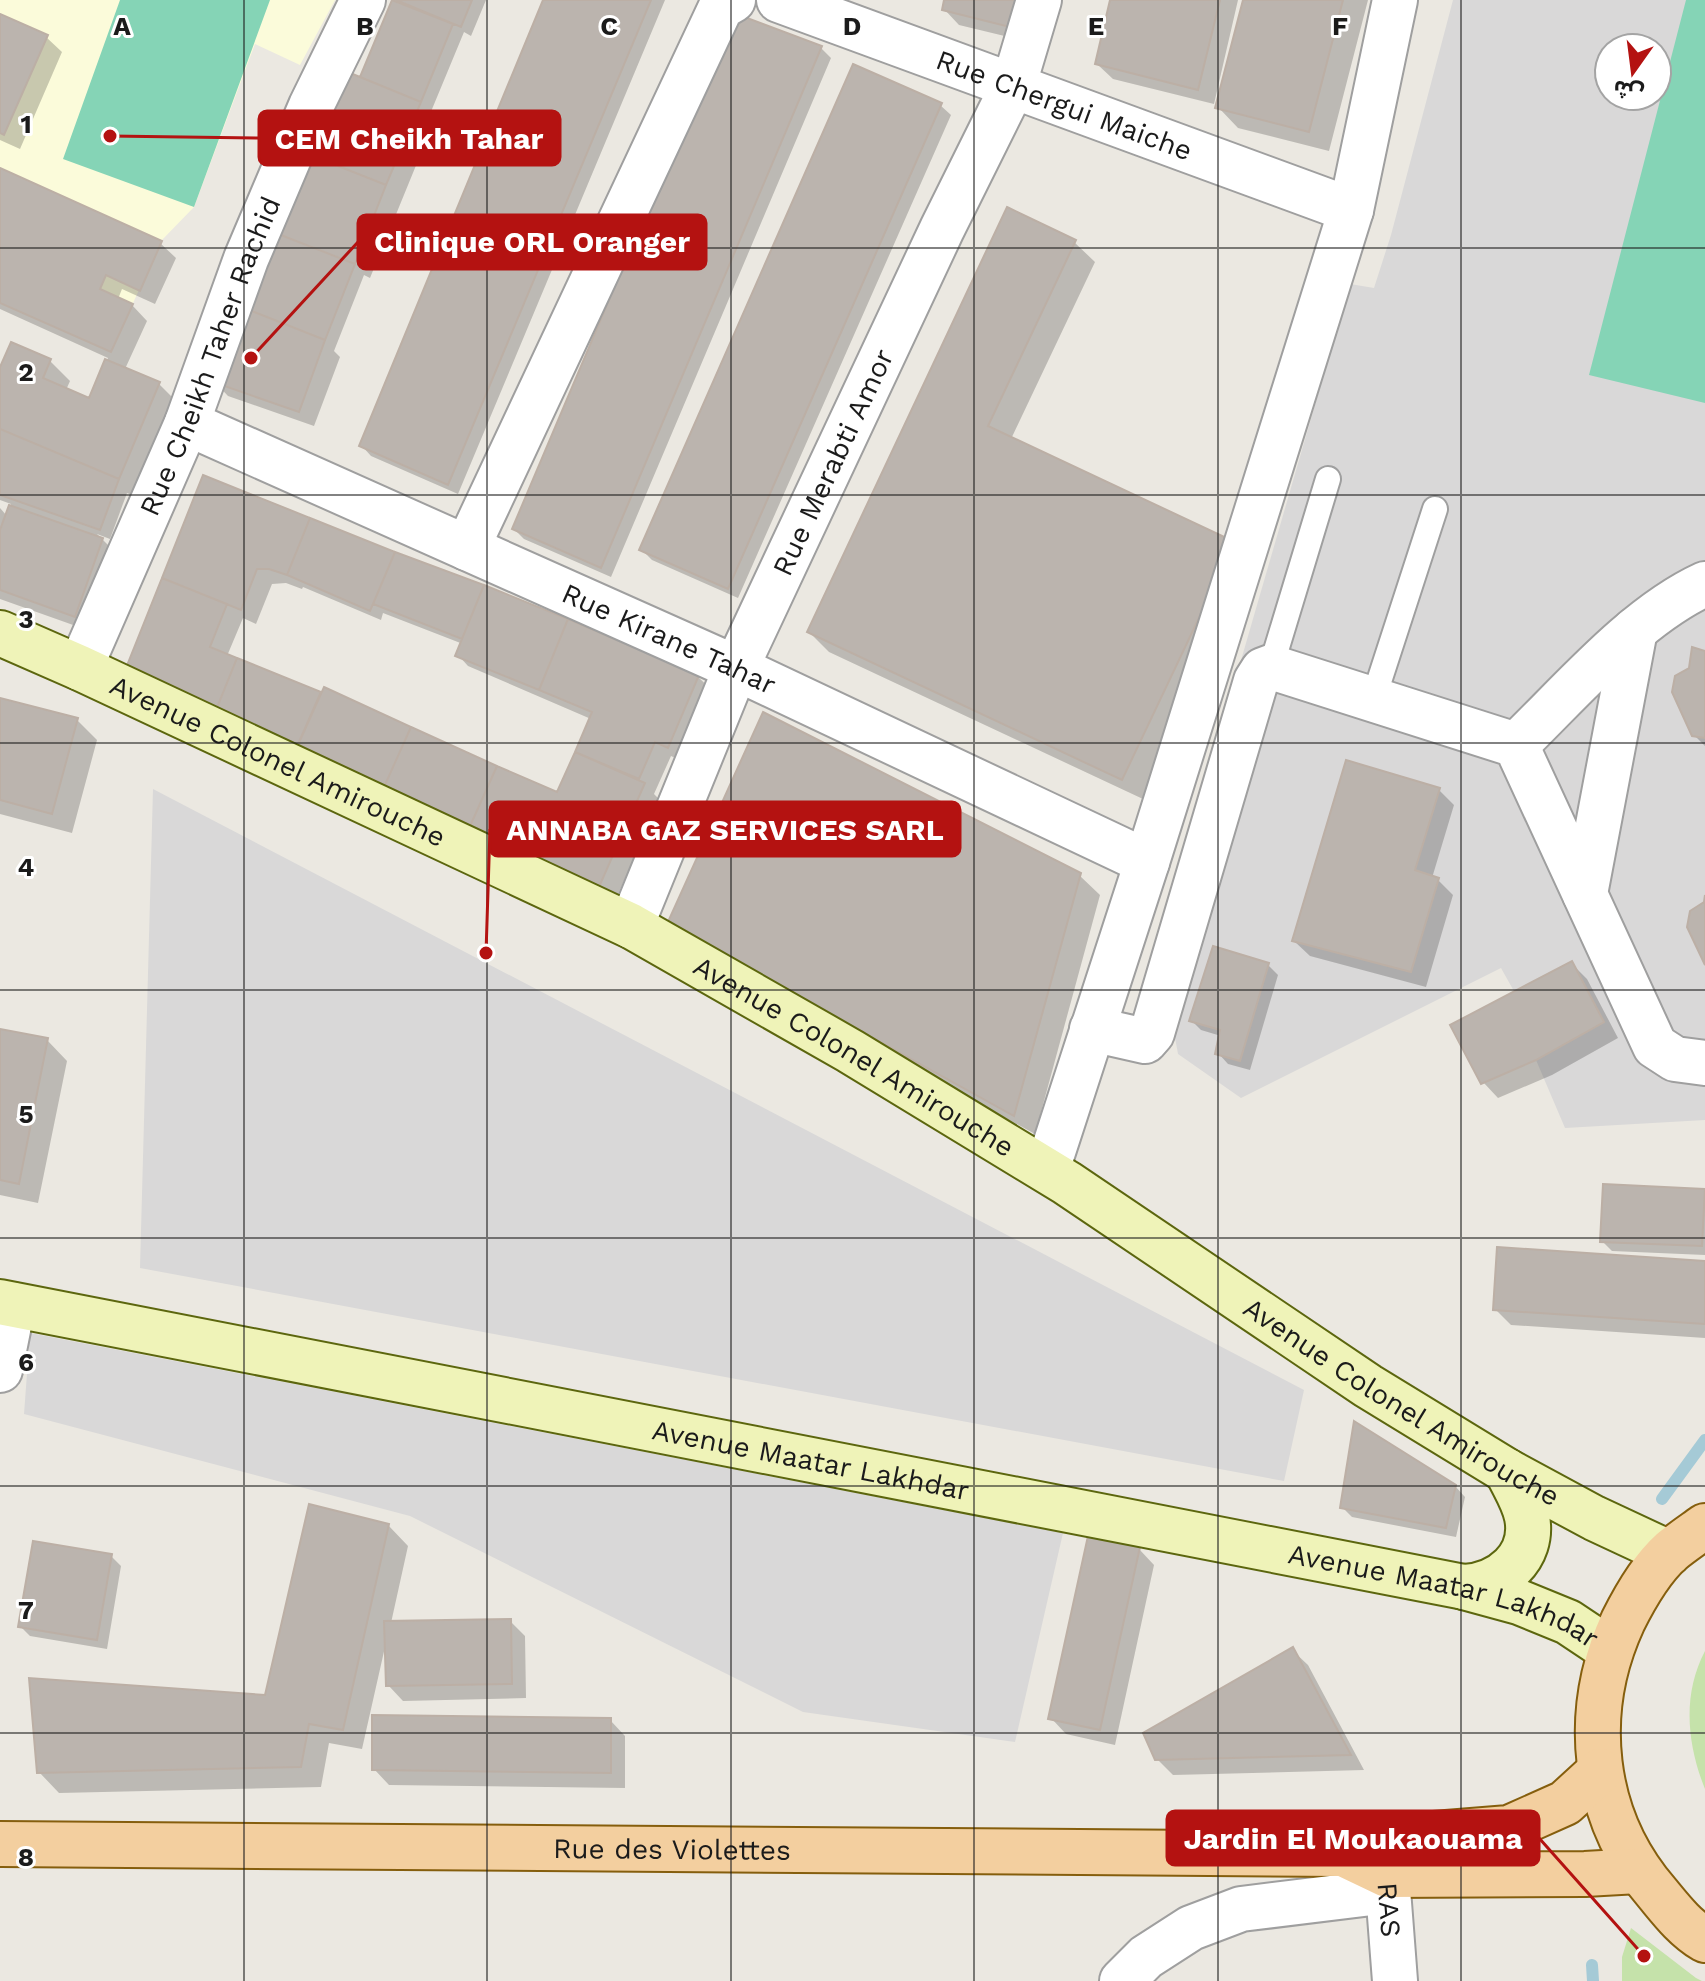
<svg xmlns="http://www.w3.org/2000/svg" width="1705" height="1981" viewBox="0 0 1705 1981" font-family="'Work Sans','Noto Sans Arabic',sans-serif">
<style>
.residential{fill:#d9d8d8;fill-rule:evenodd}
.education{fill:#fbfbda}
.grass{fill:#c5e2aa}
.pitch{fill:#85d4b6}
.shadow{fill:#0003;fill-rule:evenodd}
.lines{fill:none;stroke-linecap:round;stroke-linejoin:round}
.stream{stroke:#a5cad6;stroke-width:12}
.building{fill:#bbb4ae;stroke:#bcafa5;stroke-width:2}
.service-casing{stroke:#9f9f9f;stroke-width:28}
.minor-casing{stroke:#9f9f9f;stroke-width:48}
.tertiary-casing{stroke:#9f9f9f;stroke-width:48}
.secondary-casing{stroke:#5c660e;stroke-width:48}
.primary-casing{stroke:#855e0d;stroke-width:48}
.service{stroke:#fff;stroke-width:24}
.minor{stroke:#fff;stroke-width:44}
.tertiary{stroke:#fff;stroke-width:44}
.secondary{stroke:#eff3b8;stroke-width:44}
.primary{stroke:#f3cf9f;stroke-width:44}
.grid{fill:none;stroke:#1b1b1b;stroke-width:2;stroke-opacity:0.55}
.labels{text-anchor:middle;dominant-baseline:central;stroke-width:6;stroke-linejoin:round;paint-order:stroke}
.street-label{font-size:28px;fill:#1b1b1b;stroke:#fff}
.grid-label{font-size:26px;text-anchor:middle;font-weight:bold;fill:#1b1b1b;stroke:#fff;stroke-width:6;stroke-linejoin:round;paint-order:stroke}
.leader{fill:none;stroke:#b41211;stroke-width:3}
.callout-dot{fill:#b41211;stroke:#fff;stroke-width:3}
.callout{fill:#b41211;stroke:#b41211;stroke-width:3}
.callout-label{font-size:30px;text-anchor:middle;font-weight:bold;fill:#fff}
</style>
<rect width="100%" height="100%" fill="#ebe8e1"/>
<path class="residential" d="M1453,0h252v1120l-140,8 -29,-68 -55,24 -31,-59 65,-32 -14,-25 -260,130 -63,-44 -4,-22 -36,-16 212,-732 24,4 17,-53zM1609,48h48v48h-48z
M153,789l1151,601 -20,91 -1144,-213z
M30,1333l1033,200 -48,209 -212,-30 -393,-196 -386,-102z"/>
<path class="education" d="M0,0h335l-35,65 -45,-21 -61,163 -33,34 -50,111 -111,-49z"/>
<path class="grass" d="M1705,1651v138c-18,-45 -23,-94 0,-138z
M1631,1928l65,50 6,3h-80v-24z"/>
<path class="pitch" d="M120,0h150l-76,207 -131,-48z
M1686,0h19v403l-116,-28z"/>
<path class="shadow" d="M392,0h94l-15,36 -7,-4 -34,82 5,5 -65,159 -6,-3 -30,76 6,6 -26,69 -86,-30 -15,-16 156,-297 -6,-6 31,-75z
M545,0h120l-207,494 -87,-38 -10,-11z
M946,0h102l-11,44 -78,-19 -15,-16z
M1112,0h126l-24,104 -101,-25 -16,-15z
M1245,0h123l-39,151 -91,-23 -20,-21z
M0,17l46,20 16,15 -42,97 -20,-9z
M821,48l10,10 -220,519 -87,-38 -10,-10z
M940,105l11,10 -213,483 -86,-38 -10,-10z
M0,170l160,73 16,15 -21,46 -33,-15 -4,10 14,6 15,16 -22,48 34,15 20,20 -39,94 -13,-5 -17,46 -13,-5 21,21 -28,76 -90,-32v-91l7,8 4,-12 -11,-4v-128l50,-11 20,20 -4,9 24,10 18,-42 -108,-49z
M1074,242l21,20 -84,177 243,125 -111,235 -314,-147 -20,-20z
M309,519l258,102 131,56 16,15 -30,70 -13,-6 -17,38 6,6 -49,110 -477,-230zM286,583l16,6 1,-2 78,33 2,-7 80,31 -5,11 10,11 123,53 -33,76 -331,-139 16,-38 13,6 16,-40z
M1705,654v92l-11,-11 -4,-66z
M0,700l77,20 20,20 -25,93 -72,-19z
M1439,790l15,15 -22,73 6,2 15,15 -27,92 -116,-31 -16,-15z
M1079,875l21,20 -65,239 -345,-190z
M1572,964l15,15 31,59 -66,37 -54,23 -15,-16z
M1268,965l10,10 -28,95 -22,-6 -10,-11 3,-17 -20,-6 -10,-10z
M0,1031l47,9 20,21 -29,142 -38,-8z
M1705,1191v64l-93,-4 -10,-10z
M1705,1263v75l-194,-13 -16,-16z
M1455,1486l10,11 -9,40 -104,-20 -10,-10z
M388,1525l20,21 -17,77 119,-2 15,15 1,62 -123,3 -15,-16 -3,-38 -23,102 -33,-6 -8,44 -262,6 -20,-21 227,-75z
M1139,1549l15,16 -39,180 -49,-11 -15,-16z
M111,1556l10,10 -14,83 -77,-13 -10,-10z
M1292,1650l16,15 56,105 -191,5 -16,-16z
M610,1720l15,16v52l-236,-3 -15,-16z"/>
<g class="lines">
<path class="stream" d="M1662,1499l43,-59
M1592,1965l1,16"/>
</g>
<path class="building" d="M392,0l61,24 -32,78 -61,-25z
M396,0h76l-11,27z
M543,0h108l-203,485 -89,-39z
M944,0h85l-7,30 -80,-20z
M1110,0h110l-22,90 -103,-26z
M1243,0h100l-34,132 -94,-24z
M731,12l91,34 -221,522 -89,-39z
M0,14l48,21 -44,100 -4,-2z
M853,64l89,39 -214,486 -89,-39z
M338,68l83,34 -35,83 -83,-33z
M303,152l83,33 -31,79 -87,-34z
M0,168l162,73 -22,50 -34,-16 -6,14 33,15 -22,48 -111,-49z
M1007,207l69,33 -88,186 247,116 -113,238 -315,-148z
M268,230l87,34 -30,76 -86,-34z
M239,306l86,34 -26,72 -89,-31z
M11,342l40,17 -8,19 46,20 16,-39 55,23 -41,97 -119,-50v-62z
M0,429l119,50 -19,51 -100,-35z
M203,475l107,43 -23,57 -18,-6h-12l-16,41 -79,-32z
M9,505l94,33 -28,79 -75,-27v-60z
M310,518l85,34 -25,59 -83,-36z
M395,552l89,33 -22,54 -89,-35z
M162,578l65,26 -17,43 27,11 -23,57 -88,-47z
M484,585l84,34 -29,71 -84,-34z
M568,619l131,56 -31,73 -13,-6 -16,37 -64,-27 17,-40 -53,-22z
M1692,647l13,4v87l-13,-2 -20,-44 3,-16 14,-8z
M237,658l84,34 -26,59 -81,-36z
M324,687l87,40 -31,69 -87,-40z
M0,698l78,20 -26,96 -52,-14z
M763,712l318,161 -67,243 -347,-192z
M411,727l86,39 -31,69 -86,-39z
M575,752l70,31 -50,113 -129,-61 31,-69 60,26z
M1346,760l94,28 -25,82 24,8 -28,94 -119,-31z
M1705,895v70l-18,-38 3,-16 14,-9z
M1213,946l56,17 -29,98 -25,-7 5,-24 -31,-9z
M1572,961l32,61 -68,38 -55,24 -31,-59z
M0,1029l48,9 -29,146 -19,-4z
M1603,1184l102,5 -3,57 -102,-4z
M1497,1247l208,14v63l-212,-14z
M1354,1421l102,64 -10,43 -106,-20z
M309,1504l80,20 -46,206 -34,-6 -8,43 -264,6 -8,-95 236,17z
M1088,1536l52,11 -40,183 -52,-11z
M33,1541l79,13 -15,86 -79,-13z
M511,1619l1,65 -126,2 -2,-65z
M1293,1647l58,108 -196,5 -12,-27z
M372,1715l239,3v55l-239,-3z"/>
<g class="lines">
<g class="service-casing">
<path id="service" d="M1271,667l57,-188
M1373,700l62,-191"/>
</g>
<g class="minor-casing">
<g id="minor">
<path id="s1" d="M779,0l572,210"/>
<path id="s2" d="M187,423l549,245 411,194"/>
<path d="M467,548l254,-541 12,-7"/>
<path d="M1516,745c55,-53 119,-129 189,-161"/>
<path d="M1585,894l50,-264"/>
<path id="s3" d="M631,926l105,-258 206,-439 72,-145 25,-84"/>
<path d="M1092,1029l53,12 7,-8 104,-352 7,-11 8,-3 245,78 139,301 20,13 30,4"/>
<path d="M1047,1170l100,-308 204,-652 44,-210"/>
<path d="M0,1370l13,-65"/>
<path id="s4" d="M1386,1864l9,117"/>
<path d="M1122,1981l24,-24 45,-29 50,-19 147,-18"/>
</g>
</g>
<g class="tertiary-casing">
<g id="tertiary">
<path id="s5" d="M80,668l107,-245 59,-164 65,-153 52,-106"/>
</g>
</g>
<g class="secondary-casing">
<g id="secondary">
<path id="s6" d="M0,633l80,35 551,258 219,125 217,132 301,203 139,85 87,47 75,35"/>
<path id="s7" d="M0,1302l1464,285 55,15 49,20 42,28"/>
<path d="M1464,1587c36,-2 71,-29 63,-70 -3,-16 -13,-31 -20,-46"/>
</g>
</g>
<g class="primary-casing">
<g id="primary">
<path d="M1705,1526c-11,8 -23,16 -34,25 -20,18 -36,46 -48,70 -42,91 -32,196 35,273 14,17 27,34 47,46"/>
<path id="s8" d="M0,1844l1343,10 41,-16 125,-10 56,-25 35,-32"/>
<path d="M1343,1854l44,21 198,-1 53,-3"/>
</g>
</g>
<use href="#service" class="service"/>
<use href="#minor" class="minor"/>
<use href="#tertiary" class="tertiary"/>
<use href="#secondary" class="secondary"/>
<use href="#primary" class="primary"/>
</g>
<path class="grid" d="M244,0v1981M487,0v1981M731,0v1981M974,0v1981M1218,0v1981M1461,0v1981M0,248h1705M0,495h1705M0,743h1705M0,990h1705M0,1238h1705M0,1486h1705M0,1733h1705"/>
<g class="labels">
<g class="street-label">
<text stroke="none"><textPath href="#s1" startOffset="304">Rue Chergui Maiche</textPath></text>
<text stroke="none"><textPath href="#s5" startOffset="338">Rue Cheikh Taher Rachid</textPath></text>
<text stroke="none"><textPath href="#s3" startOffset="506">Rue Merabti Amor</textPath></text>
<text stroke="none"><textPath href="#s2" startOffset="528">Rue Kirane Tahar</textPath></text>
<text stroke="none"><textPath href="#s6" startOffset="306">Avenue Colonel Amirouche</textPath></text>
<text stroke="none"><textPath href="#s6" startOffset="954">Avenue Colonel Amirouche</textPath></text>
<text stroke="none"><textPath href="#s6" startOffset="1602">Avenue Colonel Amirouche</textPath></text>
<text stroke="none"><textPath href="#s7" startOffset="826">Avenue Maatar Lakhdar</textPath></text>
<text stroke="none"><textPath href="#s7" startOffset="1474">Avenue Maatar Lakhdar</textPath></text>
<text stroke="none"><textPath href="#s8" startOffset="672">Rue des Violettes</textPath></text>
<text stroke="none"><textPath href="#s4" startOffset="46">RAS</textPath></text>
</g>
</g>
<g class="grid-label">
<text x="122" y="35">A</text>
<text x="365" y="35">B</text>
<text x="609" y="35">C</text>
<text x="852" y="35">D</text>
<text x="1096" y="35">E</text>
<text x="1340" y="35">F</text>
<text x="26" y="133">1</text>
<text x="26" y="381">2</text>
<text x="26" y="628">3</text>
<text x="26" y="876">4</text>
<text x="26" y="1123">5</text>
<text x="26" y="1371">6</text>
<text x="26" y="1619">7</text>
<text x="26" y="1866">8</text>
</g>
<path class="leader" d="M110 136L259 138M251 358L358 242M486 953L490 829M1644 1956L1539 1838"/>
<g class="callout-dot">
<circle cx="110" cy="136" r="8"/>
<circle cx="251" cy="358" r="8"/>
<circle cx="486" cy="953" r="8"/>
<circle cx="1644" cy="1956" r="8"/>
</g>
<g class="callout">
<rect x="259" y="111" width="301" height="54" rx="8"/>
<rect x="358" y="215" width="348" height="54" rx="8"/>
<rect x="490" y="802" width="470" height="54" rx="8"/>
<rect x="1167" y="1811" width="372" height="54" rx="8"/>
</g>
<g class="callout-label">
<text x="409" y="149">CEM Cheikh Tahar</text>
<text x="532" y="252">Clinique ORL Oranger</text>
<text x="725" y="840">ANNABA GAZ SERVICES SARL</text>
<text x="1353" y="1849">Jardin El Moukaouama</text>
</g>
<g transform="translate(1633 72) rotate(194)"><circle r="38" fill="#ffffff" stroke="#a4a4a4" stroke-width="2"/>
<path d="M0-6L14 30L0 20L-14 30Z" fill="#b41211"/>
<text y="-12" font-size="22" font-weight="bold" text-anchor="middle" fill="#1b1b1b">ش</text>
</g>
</svg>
